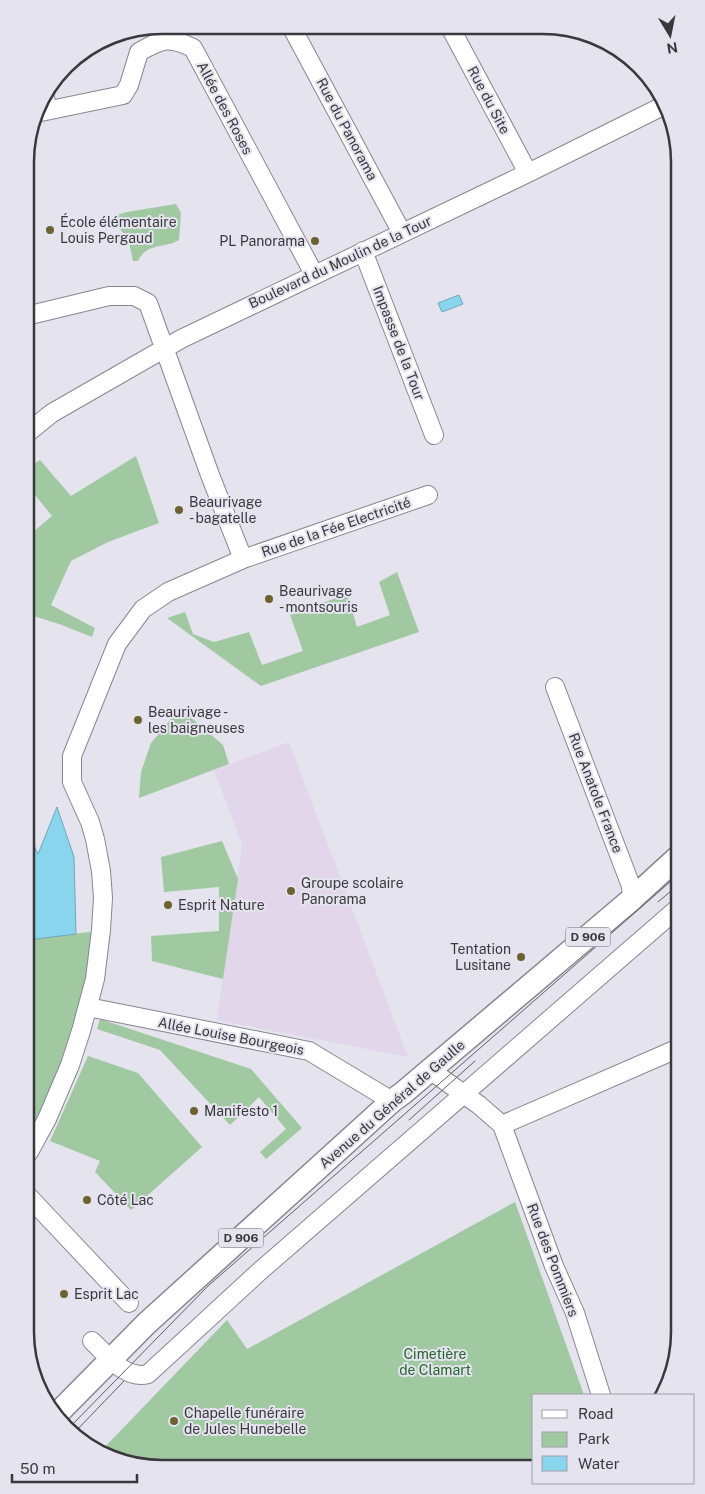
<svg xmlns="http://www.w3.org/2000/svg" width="705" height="1494" viewBox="0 0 705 1494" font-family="'Public Sans',sans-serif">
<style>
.education{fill:#e2d6ea}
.green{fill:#a0c9a2}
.water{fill:#8ad5ee;stroke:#72a6b9}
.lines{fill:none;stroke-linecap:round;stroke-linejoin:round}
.minor-casing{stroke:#888791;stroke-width:20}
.major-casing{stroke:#888791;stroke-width:25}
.minor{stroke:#fff;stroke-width:18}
.major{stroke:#fff;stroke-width:22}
.tram{stroke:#616065;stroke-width:1}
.poi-dot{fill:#6b622f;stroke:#e4e3ee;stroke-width:2}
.labels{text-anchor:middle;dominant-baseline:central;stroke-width:4;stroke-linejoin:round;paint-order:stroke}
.shield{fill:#e4e3ee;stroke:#6c6b71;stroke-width:1}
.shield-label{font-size:12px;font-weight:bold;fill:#39383c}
.street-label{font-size:14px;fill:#39383c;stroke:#e4e3ee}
.poi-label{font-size:14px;fill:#39383c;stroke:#e4e3ee;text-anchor:start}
.park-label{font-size:14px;fill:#24672d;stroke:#e4e3ee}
.rim{fill:none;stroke:#39383c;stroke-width:2.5}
</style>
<rect width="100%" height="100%" fill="#e4e3ee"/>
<path class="education" d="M289,742l119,315 -191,-37 25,-175 -28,-75z"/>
<path class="green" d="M176,204l5,9 -2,27c-15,9 -32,2 -41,21h-5l-4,-19 -14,-21 2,-6 10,-3z
M136,456l23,67 -51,19 -37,19 -20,44 44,23 -3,9 -33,-13 -32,-10v-77l25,-21 -25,-31 -1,-16 14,-9 31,36z
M397,572l22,60 -158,54 -94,-68 18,-6 8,22 21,8 35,-10 13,33 41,-14 -13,-36 57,-21 10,33 33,-12 -11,-33z
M180,708l43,37 6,19 -90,34 2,-26 10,-29z
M222,841l16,38 -15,100 -71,-18 -1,-25 68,-5v-44l-55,5 -3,-35z
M96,931l-21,103 -46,108 -1,-202z
M100,1019l151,50 51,59 -36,31 -6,-7 26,-23 -27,-32 -29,28 -70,-75 -63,-21z
M88,1056l50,17 64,74 -71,63 -36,-38 5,-11 -50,-20z
M515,1202l69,193h-50v69l-399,2 -33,-16 125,-130 20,29z"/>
<path class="water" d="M459,295l4,9 -21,8 -4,-9z
M57,807l17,50 2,77 -48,6v-108l10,22z"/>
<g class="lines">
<g class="minor-casing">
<path id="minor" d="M291,26l111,207
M450,27l78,146
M44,94l4,16
M36,113l87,-18 6,-10 10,-33c23,-13 30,-16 54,-4l121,226
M363,251l71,184
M26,316l83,-20h25l14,7 62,172 33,84
M26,434l26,-21 129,-74 347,-166 135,-67
M555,687l76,199 1,13
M88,1007l221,44 83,50
M430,1070l49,35 23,20 177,-77
M502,1125l52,141 21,47 26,82
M29,1152l18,-33 23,-54 11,-34 14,-52 6,-49 2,-32 -2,-27 -6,-32 -5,-17 -18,-40v-26l45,-112 26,-35 25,-17 75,-33 185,-64
M29,1197l100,106
M92,1341c15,14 33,39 56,33l112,-103 418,-363"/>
</g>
<g class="major-casing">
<path id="major" d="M58,1413l89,-90 245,-222 11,-8 229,-194 46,-42"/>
</g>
<use href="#minor" class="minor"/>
<use href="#major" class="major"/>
<path class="tram" d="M658,902l20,-17
M409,1120l66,-59
M68,1429l140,-143 470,-411
M72,1435l52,-54"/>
</g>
<g class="poi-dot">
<circle cx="50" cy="230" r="5"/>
<circle cx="315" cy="241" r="5"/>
<circle cx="179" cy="510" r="5"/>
<circle cx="269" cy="599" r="5"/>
<circle cx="138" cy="720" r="5"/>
<circle cx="291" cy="891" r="5"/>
<circle cx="168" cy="905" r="5"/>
<circle cx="521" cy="957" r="5"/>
<circle cx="194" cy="1111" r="5"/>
<circle cx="87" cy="1200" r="5"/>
<circle cx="64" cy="1294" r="5"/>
<circle cx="174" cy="1421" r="5"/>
</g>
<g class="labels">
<g class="shield">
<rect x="565.5" y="927.5" width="45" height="19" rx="4"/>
<rect x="218.5" y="1228.5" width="45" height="19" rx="4"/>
</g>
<g class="shield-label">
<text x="588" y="937">D 906</text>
<text x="241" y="1238">D 906</text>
</g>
<g class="street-label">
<text transform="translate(489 100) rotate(62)">Rue du Site</text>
<text transform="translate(225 108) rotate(62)">Allée des Roses</text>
<text transform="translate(347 129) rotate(62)">Rue du Panorama</text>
<text transform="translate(340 262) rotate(-25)">Boulevard du Moulin de la Tour</text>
<text transform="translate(399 343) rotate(69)">Impasse de la Tour</text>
<text transform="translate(336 527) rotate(-19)">Rue de la Fée Electricité</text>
<text transform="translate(596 793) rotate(69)">Rue Anatole France</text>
<text transform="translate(231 1036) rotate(11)">Allée Louise Bourgeois</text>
<text transform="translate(392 1104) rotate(-41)">Avenue du Général de Gaulle</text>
<text transform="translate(553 1260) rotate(69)">Rue des Pommiers</text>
</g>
<g class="poi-label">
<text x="60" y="222">École élémentaire<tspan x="60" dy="16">Louis Pergaud</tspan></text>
<text x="305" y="241" text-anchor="end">PL Panorama</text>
<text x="189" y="502">Beaurivage<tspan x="189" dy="16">- bagatelle</tspan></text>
<text x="279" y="591">Beaurivage<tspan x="279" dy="16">- montsouris</tspan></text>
<text x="148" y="712">Beaurivage -<tspan x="148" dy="16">les baigneuses</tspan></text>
<text x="301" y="883">Groupe scolaire<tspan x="301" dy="16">Panorama</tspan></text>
<text x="178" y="905">Esprit Nature</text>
<text x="511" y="949" text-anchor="end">Tentation<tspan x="511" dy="16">Lusitane</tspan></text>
<text x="204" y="1111">Manifesto 1</text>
<text x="97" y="1200">Côté Lac</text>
<text x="74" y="1294">Esprit Lac</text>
<text x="184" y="1413">Chapelle funéraire<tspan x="184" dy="16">de Jules Hunebelle</tspan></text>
</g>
<g class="park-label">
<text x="435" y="1354">Cimetière<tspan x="435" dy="16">de Clamart</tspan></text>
</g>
</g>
<path d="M0 0H705V1494H0ZM162 34H543A128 128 0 0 1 671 162V1332A128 128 0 0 1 543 1460H162A128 128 0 0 1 34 1332V162A128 128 0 0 1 162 34Z" fill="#e4e3ee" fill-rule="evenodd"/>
<path class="rim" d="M162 34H543A128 128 0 0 1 671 162V1332A128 128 0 0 1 543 1460H162A128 128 0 0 1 34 1332V162A128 128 0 0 1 162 34Z"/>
<rect x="532" y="1394" width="162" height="90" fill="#e4e3ee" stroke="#a09fa7"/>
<rect x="542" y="1410" width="25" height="8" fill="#ffffff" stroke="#a09fa7"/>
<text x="578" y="1419" font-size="15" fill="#39383c">Road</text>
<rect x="542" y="1432" width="25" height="15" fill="#a0c9a2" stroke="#a09fa7"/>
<text x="578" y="1444" font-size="15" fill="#39383c">Park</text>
<rect x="542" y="1456" width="25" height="15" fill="#8ad5ee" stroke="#a09fa7"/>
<text x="578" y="1469" font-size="15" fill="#39383c">Water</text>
<g transform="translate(670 35) rotate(170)" stroke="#e4e3ee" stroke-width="4" paint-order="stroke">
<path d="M0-4L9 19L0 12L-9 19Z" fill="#39383c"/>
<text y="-8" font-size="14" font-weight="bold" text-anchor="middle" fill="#39383c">N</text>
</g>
<path d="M12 1474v8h125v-8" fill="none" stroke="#39383c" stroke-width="2.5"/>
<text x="20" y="1474" font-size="15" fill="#39383c" stroke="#e4e3ee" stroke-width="4" paint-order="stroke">50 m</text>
</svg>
